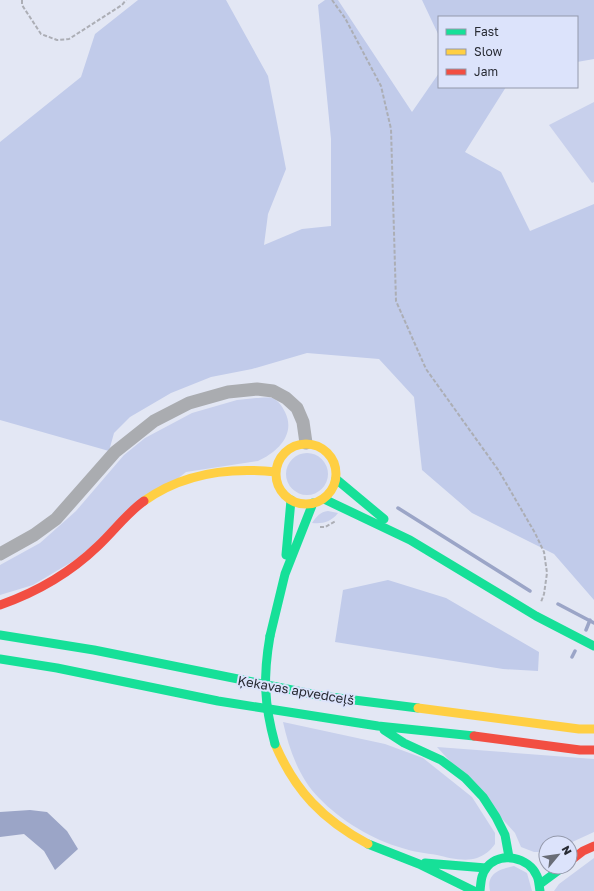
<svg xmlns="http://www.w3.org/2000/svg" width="594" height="891" viewBox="0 0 594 891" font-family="'Golos Text',sans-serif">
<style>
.green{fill:#c8d0ec}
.forest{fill:#c1cbea}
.water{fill:#9ba5c7}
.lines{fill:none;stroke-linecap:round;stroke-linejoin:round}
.stream{stroke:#9ba5c7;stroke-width:3.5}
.path{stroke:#acaeb5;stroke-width:2;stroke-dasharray:4 2;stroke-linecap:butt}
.street{stroke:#aaacb0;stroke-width:13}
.fast{stroke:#16e098;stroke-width:9}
.slow{stroke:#ffcf43;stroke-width:9}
.jam{stroke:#f24e42;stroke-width:9}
.fast-bridge{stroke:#16e098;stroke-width:9}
.labels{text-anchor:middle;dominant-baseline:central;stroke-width:4;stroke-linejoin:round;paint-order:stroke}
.street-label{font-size:13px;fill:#282b34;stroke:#dce3fb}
</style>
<rect width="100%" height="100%" fill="#e3e7f4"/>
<path class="green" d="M594,102v80l-2,1 -43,-58z
M256,398c4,0 11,-1 16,0 6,2 10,8 13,14 11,22 -7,40 -27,49l-72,11 -111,88 -42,25 -33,10v-30l40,-22 36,-32 48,-56 21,-17 47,-25 45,-13z
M286 474a21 21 0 1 1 42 0a21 21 0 1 1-42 0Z
M328,511l10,2c-7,9 -15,11 -26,10 5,-7 8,-11 16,-12z
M283,722l102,22 38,14 49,39 23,36v11c-5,7 -10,11 -18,14 -12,4 -28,0 -40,-3 -11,-2 -24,-3 -35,-7 -29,-8 -62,-28 -83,-50 -20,-20 -30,-49 -36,-76z
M437,747l157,12v73l-24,11h-24v9h-12l-13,-5 -6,-14z
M594,858v33h-40l5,-7z
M514,866l13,7 5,18h-42c-4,-18 10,-22 24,-25z"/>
<path class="forest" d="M138,0h88l42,76 18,93 -18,45 -4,31 38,-16 29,-3v-87l-13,-134 7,-5h13l74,112 27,-39v14h67l-41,65 36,20 29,59 64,-27v396l-40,-46 -82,-41 -50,-43 -8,-73 -35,-38 -72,-6 -55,16 -41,8 -40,16 -41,24 -16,16 -5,18 -109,-31v-278l81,-65 14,-43z
M422,0h172v59l-17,3v-45h-138v19z
M388,580l58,18 93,54 -1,19 -35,-2 -168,-27 8,-52z"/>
<path class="water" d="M30,810l17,2 20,19 11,18 -23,21 -11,-19 -20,-17 -24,3v-25z"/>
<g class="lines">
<path class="stream" d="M398,508l132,83
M558,604l36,19
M586,630l4,-10
M572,657l3,-6"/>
<path class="path" d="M22,0v5l19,29 16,6 12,-1 53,-34 4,-5
M332,0l13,18 36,68 10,43 5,172 30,68 73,102 36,62 9,19 3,21 -3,21 -3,8
M320,527h5l11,-6"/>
<path class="street" d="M0,554l34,-19 22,-16 59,-67 39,-31 35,-18 39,-11 29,-3 16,2 13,7 11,10 6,14 3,21"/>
<path class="fast" d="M336,479l48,40
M324,499l86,41 126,76 58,30
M286,555l5,-55
M0,635l94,15 228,46 96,12
M270,636l15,-62 28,-71
M0,659l57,9 161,33 160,25 96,10
M384,730l20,13 37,17 24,18 18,19 13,20 9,18 4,22
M368,844l51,20 55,27
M425,863l61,5
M540,884l23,-17
M480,891c1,-9 1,-17 7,-24 13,-16 42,-10 50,9 2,4 2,10 3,15"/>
<path class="slow" d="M276 474a30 30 0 1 1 60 0a30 30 0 1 1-60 0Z
M144,501c39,-28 86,-34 132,-29
M418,708l161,21h15
M275,744c20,47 48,76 93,100"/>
<path class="jam" d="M0,605c37,-13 70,-32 98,-59 16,-15 29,-33 46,-45
M474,736l106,14h14
M570,861l13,-10 11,-5"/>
<path class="fast-bridge" d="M270,636c-7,40 -6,68 5,108"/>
</g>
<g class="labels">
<g class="street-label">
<text transform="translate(296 690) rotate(10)">Ķekavas apvedceļš</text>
</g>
</g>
<rect x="438" y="16" width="140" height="72" fill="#dce3fb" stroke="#9499ab"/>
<rect x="446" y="29" width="20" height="6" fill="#16e098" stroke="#9499ab"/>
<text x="474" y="36" font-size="12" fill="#282b34">Fast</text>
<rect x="446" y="49" width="20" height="6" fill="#ffcf43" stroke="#9499ab"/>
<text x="474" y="56" font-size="12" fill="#282b34">Slow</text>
<rect x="446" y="69" width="20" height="6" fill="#f24e42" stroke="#9499ab"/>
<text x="474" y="76" font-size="12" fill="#282b34">Jam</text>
<g transform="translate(558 855) rotate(61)"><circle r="19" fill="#dce3fb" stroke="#9499ab"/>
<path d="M0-3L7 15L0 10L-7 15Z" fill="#696d77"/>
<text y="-6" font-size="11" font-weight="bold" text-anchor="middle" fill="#282b34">N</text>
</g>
</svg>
